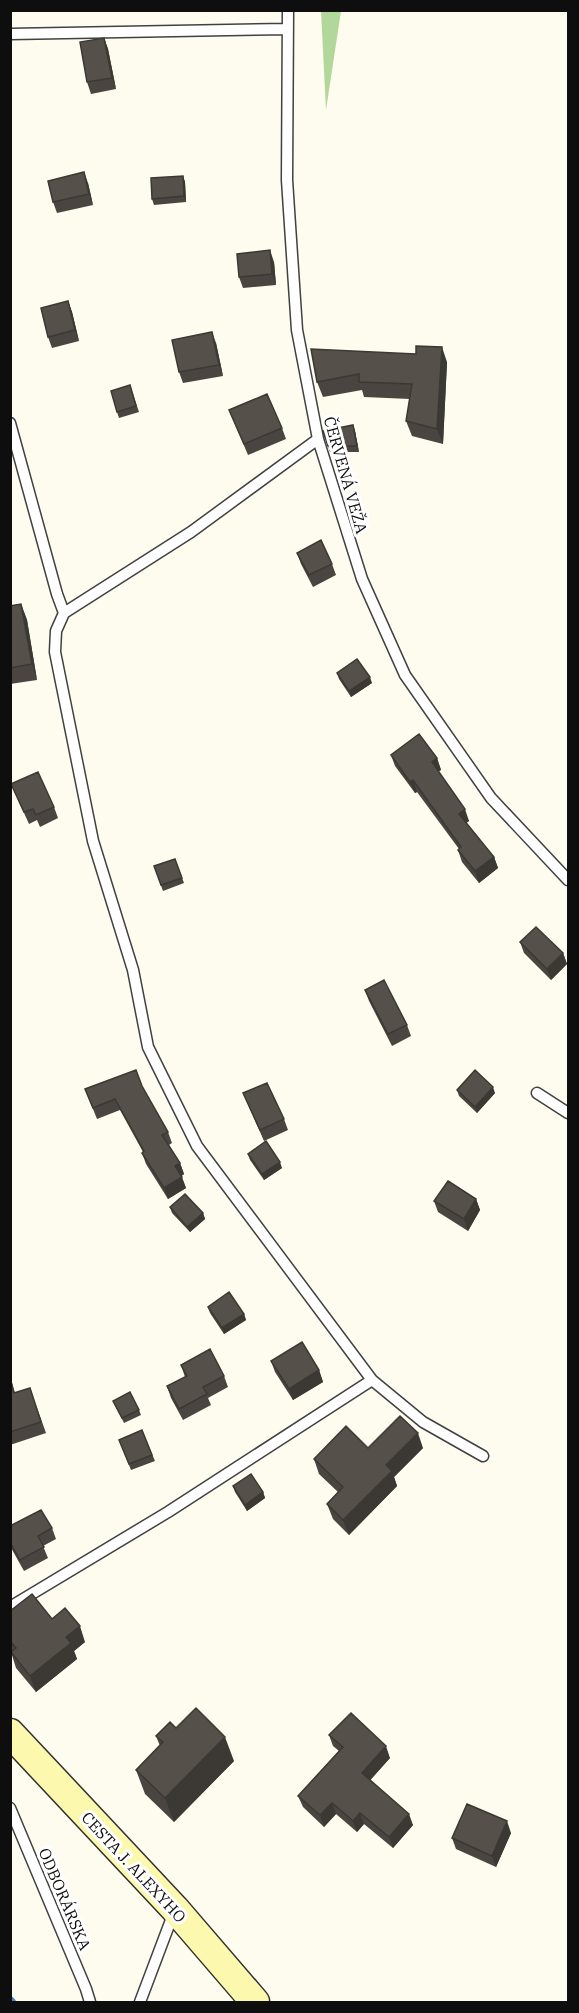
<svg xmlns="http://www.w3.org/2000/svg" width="579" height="2013" viewBox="0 0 579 2013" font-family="'IBM Plex Serif',serif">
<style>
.forest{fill:#b1d89a}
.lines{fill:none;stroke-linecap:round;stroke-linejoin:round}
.stream{stroke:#3f88c8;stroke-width:8}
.lane-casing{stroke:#414141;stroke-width:13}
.secondary-casing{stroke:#303030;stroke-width:31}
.lane{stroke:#fff;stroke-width:10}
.secondary{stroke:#fcf8ad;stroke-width:28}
.wall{fill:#4a4540}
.shaded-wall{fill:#3c3834}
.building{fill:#56504a;stroke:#3c3834;stroke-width:1.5}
.labels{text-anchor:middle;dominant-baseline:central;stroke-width:6;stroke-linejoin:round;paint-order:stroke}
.street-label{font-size:16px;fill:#0e0e0e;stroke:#fff}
</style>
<rect width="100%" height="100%" fill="#fefcef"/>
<path class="forest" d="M321,11h20l-15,99z"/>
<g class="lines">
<path class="stream" d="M10,2000l2,2"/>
<g class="lane-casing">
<path id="lane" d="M288,10l-1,170 10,150 21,109 44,140 43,96 86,123 77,82
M10,34l278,-5
M10,423l47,171 7,19
M318,439l-127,93 -127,81 -8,18 -1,21 38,189 40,129 15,77 49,99 175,234 51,42 60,34
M537,1093l31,20
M10,1607l158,-95 204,-132
M10,1808l76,181 4,13
M140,2002l34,-90"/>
</g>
<g class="secondary-casing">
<path id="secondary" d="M10,1733l165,176 80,93"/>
</g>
<use href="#lane" class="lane"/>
<use href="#secondary" class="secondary"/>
</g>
<path class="wall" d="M104,38l4,11 8,40 -25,5 -4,-12z
M183,176l2,6 1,20 -32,3 -2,-6z
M88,183l5,22 -36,8 -4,-11z
M274,262l2,23 -33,3 -4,-11z
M68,301l4,11 7,29 -27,7 -4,-11z
M216,343l7,33 -40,7 -4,-11z
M416,354l31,8 -4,82 -31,-8 -6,-15 4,-22 -46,-2 -2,-7 -39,7 -6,-15z
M130,385l9,27 -20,6 -2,-6z
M229,410l53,18 4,11 -38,16z
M353,425l2,6 4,21h-29l-7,-21z
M297,553l35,11 4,11 -23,12 -12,-23z
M21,604l6,16 10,60 -27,4v-78z
M337,673l35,10 -21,14 -12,-18z
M391,755l46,3 4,12 -3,1 31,50 -3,2 28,34 4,11 -19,15 -17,-21 -4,-12 1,-1 -42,-57 -2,1 -20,-27z
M11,784l43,23 4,11 -18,9 -3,-7 -8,4z
M175,859l9,24 -21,8 -9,-25z
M520,942l43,11 4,11 -16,16 -27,-27z
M365,990l42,35 4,11 -19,10 -23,-45z
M142,1086l26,46 4,11 -3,2 11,18 4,11 -3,2 5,12 -18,11 -22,-35 -4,-11 1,-1 -23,-42 -23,9 -12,-30z
M457,1090l38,3 -18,20 -18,-17z
M243,1093l41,26 4,11 -24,11z
M248,1154l34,14 -18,12 -14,-20z
M476,1199l4,11 -12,21 -30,-19 -4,-11z
M170,1207l33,6 2,6 -15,13 -18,-19z
M208,1307l36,7 2,6 -22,14 -14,-21z
M271,1361l48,9 4,12 -30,18 -18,-28z
M181,1365l43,11 4,11 -20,11 3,7 -28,15 -12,-22 -4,-12 18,-9z
M10,1375l5,18 15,-5 16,45 -36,12z
M113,1401l26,9 2,5 -17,8z
M142,1430l13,31 -24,9 -12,-30z
M368,1448h55l-29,29 3,9 -48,49 -16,-16 -6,-15 11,-12 -19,-18 -5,-15z
M233,1486l30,6 2,6 -18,13 -12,-19z
M10,1526l42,2 4,11 -13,7 5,12 -24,13 -14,-25z
M10,1611l42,8 33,23 -11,9 3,8 -41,33 -20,-24 -5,-16v-1l-1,-1z
M176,1728l58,33 -60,61 -29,-28 -9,-24 24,-24 -4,-10z
M329,1735l61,23 -20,22 43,45 -20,23 -29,-24 -7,8 -21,-18 -12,13 -21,-20 -5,-11 41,-45 -6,-5z
M511,1833l-15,34 -40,-18 -4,-11z"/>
<path class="shaded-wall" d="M104,38l4,11 8,40 -4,-11z
M84,172l4,11 5,22 -4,-11z
M183,176l2,6 1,20 -2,-6z
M270,250l4,12 2,23 -4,-11z
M68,301l4,11 7,29 -4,-11z
M212,332l4,11 7,33 -4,-11z
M442,347l5,15 -4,82 -6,-15z
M353,425l2,6 4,21 -2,-6z
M21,604l6,16 10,60 -5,-16z
M370,677l2,6 -21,14 -2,-6z
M437,758l4,12 -5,3 -4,-11z
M413,780l4,12 -2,1 -5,-11z
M465,809l4,12 -6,4 -4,-11z
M494,857l4,11 -19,15 -4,-12z
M563,953l4,11 -16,16 -4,-11z
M493,1087l2,6 -18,20 -2,-6z
M280,1162l2,6 -18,12 -2,-6z
M180,1163l4,11 -5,4 -4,-12z
M182,1177l4,11 -18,11 -4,-11z
M476,1199l4,11 -12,21 -4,-12z
M203,1213l2,6 -15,13 -3,-5z
M244,1314l2,6 -22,14 -2,-6z
M319,1370l4,12 -30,18 -4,-11z
M418,1433l5,15 -29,29 3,9 -48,49 -6,-15 43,-55z
M263,1492l2,6 -18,13 -2,-6z
M80,1626l5,16 -11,9 3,8 -41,33 -6,-16 36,-39z
M225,1737l9,24 -60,61 -9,-24z
M386,1746l4,12 -24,27 -4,-12z
M332,1803l4,11 -12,13 -4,-12z
M360,1813l4,11 -7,8 -4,-11z
M409,1814l4,11 -20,23 -4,-11z
M507,1821l4,12 -15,34 -4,-11z"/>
<path class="building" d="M104,38l8,40 -25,4 -7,-40z
M84,172l5,22 -36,8 -5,-21z
M183,176l1,20 -32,3 -1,-21z
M270,250l2,24 -33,3 -2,-23z
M68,301l7,29 -27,7 -7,-29z
M212,332l7,33 -40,7 -7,-32z
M416,346l26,1 -5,82 -31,-8 6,-37 -53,-2v-8l-42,8 -6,-33 105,5z
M130,385l6,21 -19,6 -6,-21z
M267,394l15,34 -38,16 -15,-34z
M353,425l4,21h-29l-5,-15z
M321,540l11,24 -23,11 -12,-22z
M21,604l11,60 -22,4v-62z
M357,659l13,18 -21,14 -12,-18z
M419,734l18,24 -5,4 33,47 -6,5 35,43 -19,14 -17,-21 3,-3 -48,-67 -3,2 -19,-27z
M38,772l16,35 -18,8 -3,-6 -9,3 -13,-28z
M175,859l7,19 -21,7 -7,-19z
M536,927l27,26 -16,16 -27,-27z
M384,980l23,45 -19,9 -23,-44z
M136,1070l6,16 26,46 -6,3 18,28 -5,3 7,11 -18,11 -22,-35 2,-2 -29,-52 -22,9 -8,-19z
M475,1070l18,17 -18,20 -18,-17z
M267,1083l17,36 -24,11 -17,-37z
M266,1141l14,21 -18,12 -14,-20z
M448,1181l28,18 -12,20 -30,-18z
M185,1194l18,19 -16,14 -17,-20z
M229,1292l15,22 -22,14 -14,-21z
M302,1342l17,28 -30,19 -18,-28z
M210,1349l14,27 -21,11 4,7 -28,15 -12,-23 20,-10 -6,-11z
M10,1379l4,14 16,-5 11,34 -31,10z
M130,1392l9,18 -17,8 -9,-17z
M400,1416l18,17 -32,32 6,6 -49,49 -16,-16 16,-17 -29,-28 32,-33 22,22z
M142,1430l10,25 -23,9 -10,-24z
M251,1474l12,18 -18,13 -12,-19z
M41,1510l11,18 -14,8 6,11 -24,13 -10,-18v-16z
M32,1594l20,25 13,-11 15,18 -14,11 5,6 -41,33 -19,-24 5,-4 -6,-7v-30z
M196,1708l29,29 -60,61 -29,-28 27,-28 -7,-6 14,-14 6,6z
M351,1713l35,33 -24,27 47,41 -20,23 -29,-24 -7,8 -21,-18 -12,12 -22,-19 45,-49 -14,-12z
M467,1804l40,17 -15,35 -40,-18z"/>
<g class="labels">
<g class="street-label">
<text transform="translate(346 475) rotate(74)">ČERVENÁ VEŽA</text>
<text transform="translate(134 1867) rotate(47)">CESTA J. ALEXYHO</text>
<text transform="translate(65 1899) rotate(67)">ODBORÁRSKA</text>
</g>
</g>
<rect width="579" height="2013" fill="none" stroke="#0e0e0e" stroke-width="24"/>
</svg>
